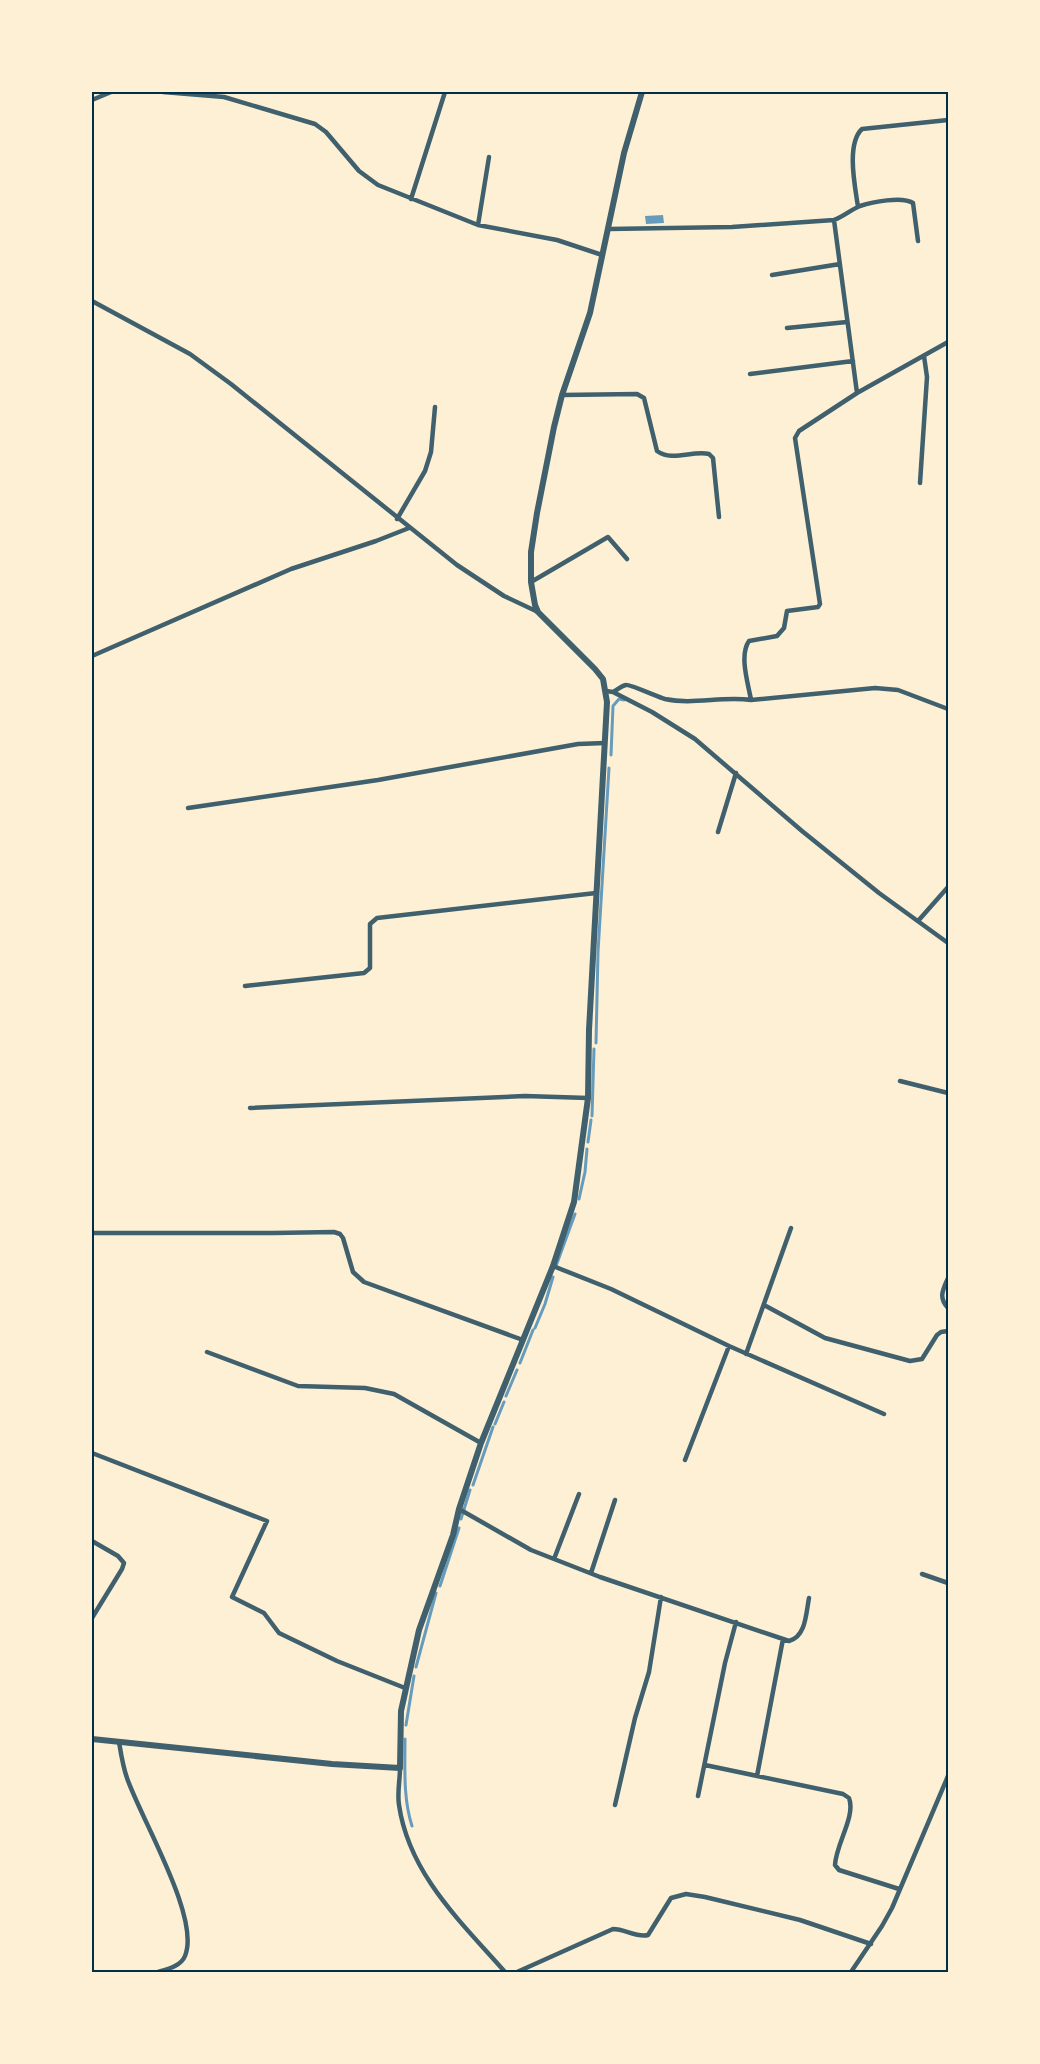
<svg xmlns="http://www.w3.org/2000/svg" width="1040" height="2064" viewBox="0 0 1040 2064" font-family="Georgia,serif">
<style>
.water{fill:#669bbc}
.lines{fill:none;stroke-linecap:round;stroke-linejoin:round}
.stream{stroke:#669bbc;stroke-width:3}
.minor{stroke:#3f606c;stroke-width:4.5}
.tertiary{stroke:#3f606c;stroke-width:6}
.neatline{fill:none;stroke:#003049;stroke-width:2}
</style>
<rect width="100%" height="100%" fill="#fdf0d5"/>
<path class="water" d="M663,215l1,8 -18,1 -1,-8z"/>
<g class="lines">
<path class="stream" d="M611,755l2,-49 6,-7 5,1
M596,1043l2,-91 11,-184
M592,1116l2,-67
M588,1142l3,-22
M579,1199l6,-27 2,-23
M556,1266l19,-52
M535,1328l10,-24 8,-27
M520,1363l13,-33
M506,1396l11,-26
M495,1424l9,-22
M473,1485l20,-58
M461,1519l9,-29
M440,1586l19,-58
M416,1667l20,-74
M406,1725l8,-49
M405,1739c0,29 -2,59 7,87"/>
<path class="minor" d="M163,92l61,5 91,27 11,8 33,39 19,14 100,40 79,15 45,15
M92,100l19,-8
M411,199l34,-107
M858,207c-3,-21 -12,-63 4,-78l86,-9
M834,220l23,173
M478,225l11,-68
M609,229l123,-2 102,-7c9,-3 18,-11 26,-14 12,-4 42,-10 53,-3l5,38
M772,275l68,-11
M92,301l98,53 41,30 226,181 47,31 34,16
M787,328l60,-6
M750,374l103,-13
M562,395l75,-1 7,4 13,53c15,11 36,-1 52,3l4,4 6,59
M920,483l7,-106 -3,-21
M397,519l28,-48 6,-19 4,-45
M531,582l77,-45 19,22
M92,656l199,-87 85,-28 33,-13
M606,691l7,1 39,20 43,27 107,92 77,62 69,50
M613,692c4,-2 8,-6 13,-7 3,-1 32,12 39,14 28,6 57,-3 86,1l124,-12 23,2 50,19
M751,700c-3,-17 -12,-45 -2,-59l28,-5 7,-8 3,-17 31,-4 2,-3 -25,-166 4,-7 58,-38 91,-51
M188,808l190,-28 200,-36 27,-1
M718,832l18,-59
M918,921l30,-34
M245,986l119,-13 6,-5v-44l7,-6 219,-25
M900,1081l48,12
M250,1108l275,-12 63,2
M92,1233h181l61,-1 6,2 3,4 10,34 11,10 159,58
M553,1266l58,23 118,57 155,68
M948,1278c-5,12 -10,19 0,30
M764,1305l61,33 85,23 12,-2 15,-24 4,-3 7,-1
M207,1352l91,34 67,2 29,6 87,49
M746,1354l45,-126
M92,1453l175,68 -35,76 32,16 15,20 58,28 68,27
M685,1460l44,-114
M459,1509l72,41 69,27 189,64c17,-4 17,-28 20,-43
M92,1541l26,15 6,7 -2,6 -30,49
M554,1559l25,-65
M591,1573l24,-73
M922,1574l26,9
M119,1742c2,12 4,25 8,36 14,41 74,140 58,178 -4,10 -17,13 -27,16
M705,1765l138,29 6,4c7,18 -13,46 -14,67l4,5 60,19
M400,1768c0,12 -3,25 -1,37 10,69 62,117 106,167
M757,1776l26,-137
M698,1796l27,-133 11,-41
M615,1805l20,-87 14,-46 12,-75
M517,1972l96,-43c12,0 24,9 35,6l23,-37 15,-4 19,3 95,23 71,24
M851,1972l31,-46 10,-18 56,-132"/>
<path class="tertiary" d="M92,1739l240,25 68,4 1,-57 18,-81 34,-95 6,-26 22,-66 72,-177 21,-64 14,-104 1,-68 18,-328 -4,-23 -8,-10 -57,-57 -3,-7 -4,-23v-30l6,-39 17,-86 8,-32 28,-82 34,-160 18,-61"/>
</g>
<rect width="1040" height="2064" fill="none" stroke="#fdf0d5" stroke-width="186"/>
<rect x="93" y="93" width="854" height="1878" class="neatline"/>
</svg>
